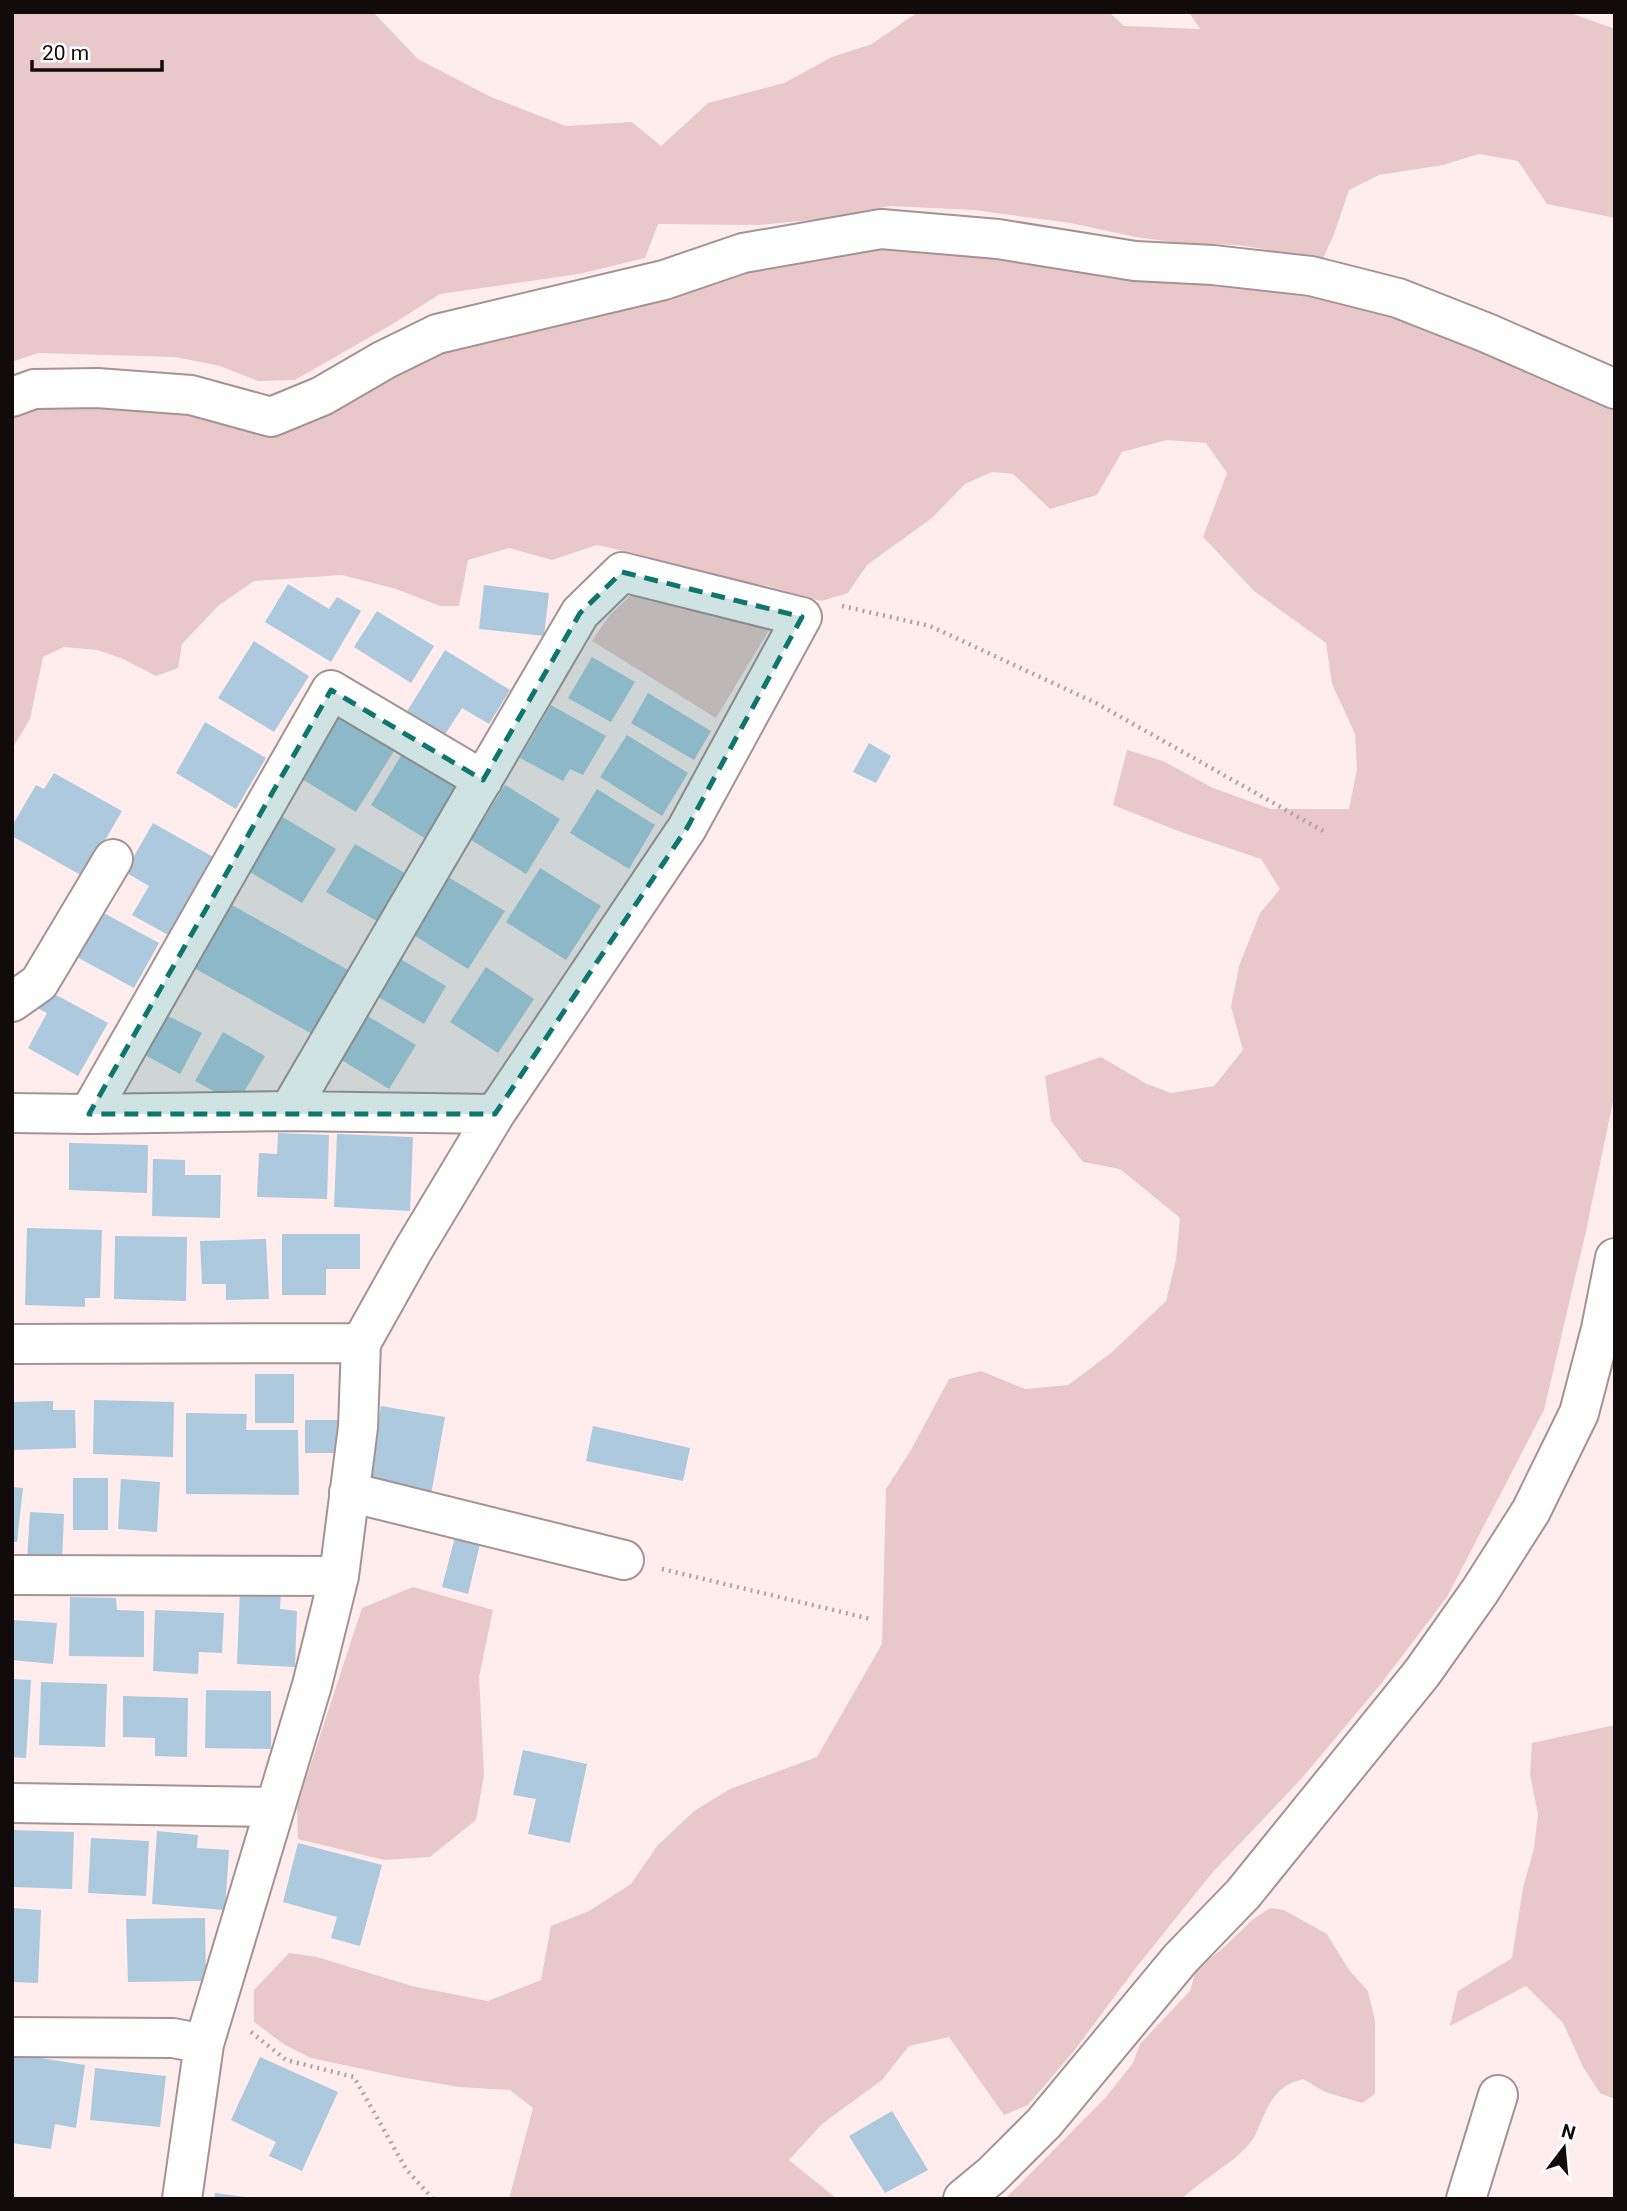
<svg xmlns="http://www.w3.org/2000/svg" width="1627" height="2211" viewBox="0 0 1627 2211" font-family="Roboto,sans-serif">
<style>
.green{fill:#e9c8ca}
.building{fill:#adc9de}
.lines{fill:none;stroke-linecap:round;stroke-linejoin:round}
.minor-casing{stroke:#a59293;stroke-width:42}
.path{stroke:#afa1a2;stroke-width:4.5;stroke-dasharray:2 5;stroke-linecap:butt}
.minor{stroke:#fff;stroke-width:38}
.marked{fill:#0f766e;fill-opacity:0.2;stroke:#0f766e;stroke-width:5;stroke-dasharray:14 9;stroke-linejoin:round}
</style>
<rect width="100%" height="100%" fill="#ffedee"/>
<path class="green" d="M12,12h361l45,47 73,38 75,29 66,-4 29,24 47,-43 76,-20 48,-26 40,-13 46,-32h191l15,14 76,3 -11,-17h379l47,17v189l-68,-14 -29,-43 -39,-7 -36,11 -64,10 -30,15 -15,44 -11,25 -85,-14 -51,-1 -51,-7 -66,-14 -96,-13 -84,-4 -70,13 -61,6 -101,-1 -13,34 -66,16 -139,20 -49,31 -96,55 -37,1 -38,-15 -45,-9 -137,-4 -26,9z
M882,248l123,8 225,26 75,11 82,18 228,91v690l-29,139 -42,179 -97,187 -67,88 -78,93 -90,95 -77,96 -61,82 -46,54 -24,10 -55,-78 -40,9 -27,34 -60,44 -33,36 48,39h-328l24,-91 -23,-18 -51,-3 -59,-10 -89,-19 -26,-13 -31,-23v-32l35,-37 28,4 95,29 76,15 53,-21 10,-54 38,-15 42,-27 26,-38 37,-35 36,-22 87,-32 65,-113 4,-155 25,-39 38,-71 32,-8 44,18 43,-4 43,-32 55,-52 10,-41 4,-42 -60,-49 -37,-7 -32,-41 -6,-45 56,-19 46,27 24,9 43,-7 29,-36 -12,-43 8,-41 21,-53 20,-24 -19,-30 -83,-28 -65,-26 14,-55 36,11 50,27 58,21h78l8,-40 -2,-35 -23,-50 -6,-41 -72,-52 -51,-54 24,-64 -21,-30 -39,-3 -45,12 -25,43 -47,14 -37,-35 -21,-2 -27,12 -33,34 -65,47 -19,28 -27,8 -53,-15 -68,-13 -63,-19 -40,-9 -45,15 -43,-12 -41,12 -9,46h-19l-44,-17 -54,-14 -88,6 -36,25 -36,38 -4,24 -22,8 -35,-18 -24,-8 -33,-3 -21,10 -13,62 -18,30v-340l90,-12 128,23 39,17 25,-7 78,-46 69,-32 167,-38 142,-47z
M631,595l140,32 -55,91 -124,-77 17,-25z
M413,1587l80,23 -14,67 5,98 -8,45 -46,37 -46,3 -86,-21 -1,-33 65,-198z
M1615,1725v374l-15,-6 -17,-26 -20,-44 -37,-37 -76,40 8,-35 54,-33 11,-70 11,-40 4,-34 -8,-39 2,-32z
M1270,1908l14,2 43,24 22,36 19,21 7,30v73l-13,9 -37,-11 -22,-13c-26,7 -32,20 -43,45 -2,4 -4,11 -7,15 -15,22 -51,40 -71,60h-177l101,-102 27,-34 7,-19 50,-53 6,-21 27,-22 29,-28z"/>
<path class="building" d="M288,584l41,25 8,-12 24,14 -30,51 -66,-40z
M484,585l65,8 -5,43 -65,-7z
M377,611l57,35 -23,37 -57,-36z
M254,641l55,35 -35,56 -56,-34z
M445,650l65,40 -21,34 -27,-16 -23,36 -38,-23z
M592,657l43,25 -24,40 -43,-24z
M648,693l63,38 -17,29 -63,-37z
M551,705l55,31 -23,39 -13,-6 -7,12 -43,-23z
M339,717l55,34 -38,61 -54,-33z
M205,722l61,36 -30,51 -60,-36z
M627,735l61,38 -26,43 -62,-39z
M869,743l22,13 -15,27 -23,-11z
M402,754l56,34 -32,51 -55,-34z
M54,773l68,38 -38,66 -72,-41v-10l24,-41 8,4z
M505,785l55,34 -34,55 -55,-34z
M597,789l58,36 -26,44 -59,-36z
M276,813l60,36 -34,54 -59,-35z
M153,823l62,35 -45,78 -38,-21 17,-29 -24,-14z
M355,844l55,32 -28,48 -56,-32z
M540,868l61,38 -35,54 -60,-38z
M448,877l57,34 -37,58 -56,-35z
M230,904l120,67 -36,64 -120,-67z
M100,911l59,32 -25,45 -59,-32z
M397,957l49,29 -22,38 -49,-29z
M486,967l48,32 -36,54 -48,-31z
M45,989l63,34 -30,53 -50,-28 19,-35 -12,-6z
M361,1012l55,33 -27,44 -54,-33z
M166,1015l36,18 -22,41 -35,-19z
M223,1032l42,24 -28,48 -42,-23z
M278,1133l51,2 -2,64 -70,-2 2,-44 18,1z
M337,1134l76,3 -3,74 -76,-4z
M69,1143l79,2 -1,48 -78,-3z
M153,1159l32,1v15h36l-1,43 -68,-2z
M27,1228l75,2 -2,68h-15v9l-60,-2z
M282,1234h78v35h-34v26h-44z
M115,1236l72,1 -1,64 -72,-2z
M266,1239l3,60 -43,1v-16h-24l-2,-43z
M255,1374h39v49h-39z
M94,1400l80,2 -1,55 -80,-3z
M53,1401v9h22l1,38 -63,2 -1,-48z
M381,1406l64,11 -14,78 -63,-11z
M186,1413l61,1 -1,16h52l1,65 -113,-1z
M305,1420h37l1,33h-38z
M593,1426l97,22 -7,33 -97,-20z
M73,1478h35v52h-35z
M121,1479l39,3 -3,50 -39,-3z
M12,1487l11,1 -6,54h-5z
M30,1512l34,2 -2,48 -35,-1z
M456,1533l25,7 -13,54 -26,-7z
M240,1589l41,2 -1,18 17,2 -2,56 -58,-3z
M70,1597l46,1 1,12 27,1v46l-75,-1z
M155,1610l69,3 -2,40 -23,-1 -1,22 -45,-3z
M12,1620l45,3 -4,41 -41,-4z
M12,1679l19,1 -5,78 -14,-1z
M41,1682l66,2 -2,63 -66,-2z
M206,1690l65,1v58l-66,-1z
M123,1696l65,2 -1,59 -32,-1v-18l-32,-1z
M523,1750l64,14 -17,79 -42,-9 8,-35 -23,-4z
M12,1830l62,2 -2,57 -60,-2z
M157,1831l41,4 -1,13 32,2 -4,60 -73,-6z
M91,1838l58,3 -3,55 -58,-3z
M298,1843l84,22 -22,81 -29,-8 6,-21 -54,-15z
M12,1908l29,2 -3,73 -26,-1z
M205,1918l1,63 -78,1 -2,-63z
M15,2054l70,11 -9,63 -21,-4 -4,25 -39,-6v-73z
M260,2057l78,35 -36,79 -33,-15 7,-14 -45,-22z
M95,2068l71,8 -6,51 -70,-7z
M892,2111l36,59 -43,23 -36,-57z
M215,2193l30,4v2h-31z"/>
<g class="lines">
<g class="minor-casing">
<path id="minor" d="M12,397l22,-8 63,-1 94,7 80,22 51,-21 62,-36 53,-26 227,-54 79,-27 138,-24 117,10 137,22 78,4 98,11 87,22 89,35 128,56
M12,1002l27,-19 74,-124
M12,1113l77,1 200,-3 206,3
M89,1114l242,-424 152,90
M12,1344l349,-1
M349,1492l275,68
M12,1575l327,1
M12,1803l262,4
M12,2037l161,1 31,6
M182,2199l22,-155 108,-359 27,-109 19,-149 3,-84 51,-91 83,-138 192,-286 115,-211 -180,-45 -42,41 -291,498
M963,2199l29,-24 52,-52 137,-165 62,-64 179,-221 58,-82 51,-80 48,-98 22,-84 14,-71
M1466,2199l32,-104"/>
</g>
<path class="path" d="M842,606l88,20 166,77 227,128
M662,1569l209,50
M251,2032l35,28 68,17 52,92 27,30"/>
<use href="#minor" class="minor"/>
</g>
<path class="marked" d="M622,572l180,45 -115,211 -192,286h-406l242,-424 152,90 97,-167z"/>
<rect width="1627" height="2211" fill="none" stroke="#120b0c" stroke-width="28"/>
<g transform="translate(1564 2148) rotate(16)" stroke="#ffffff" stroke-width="5" paint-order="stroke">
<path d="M0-5L12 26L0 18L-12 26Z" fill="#120b0c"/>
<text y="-10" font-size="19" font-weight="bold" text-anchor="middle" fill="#120b0c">N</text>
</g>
<path d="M32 60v10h130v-10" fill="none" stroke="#120b0c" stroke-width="3.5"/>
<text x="42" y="60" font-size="21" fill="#120b0c" stroke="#ffffff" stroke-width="5" paint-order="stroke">20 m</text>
</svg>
